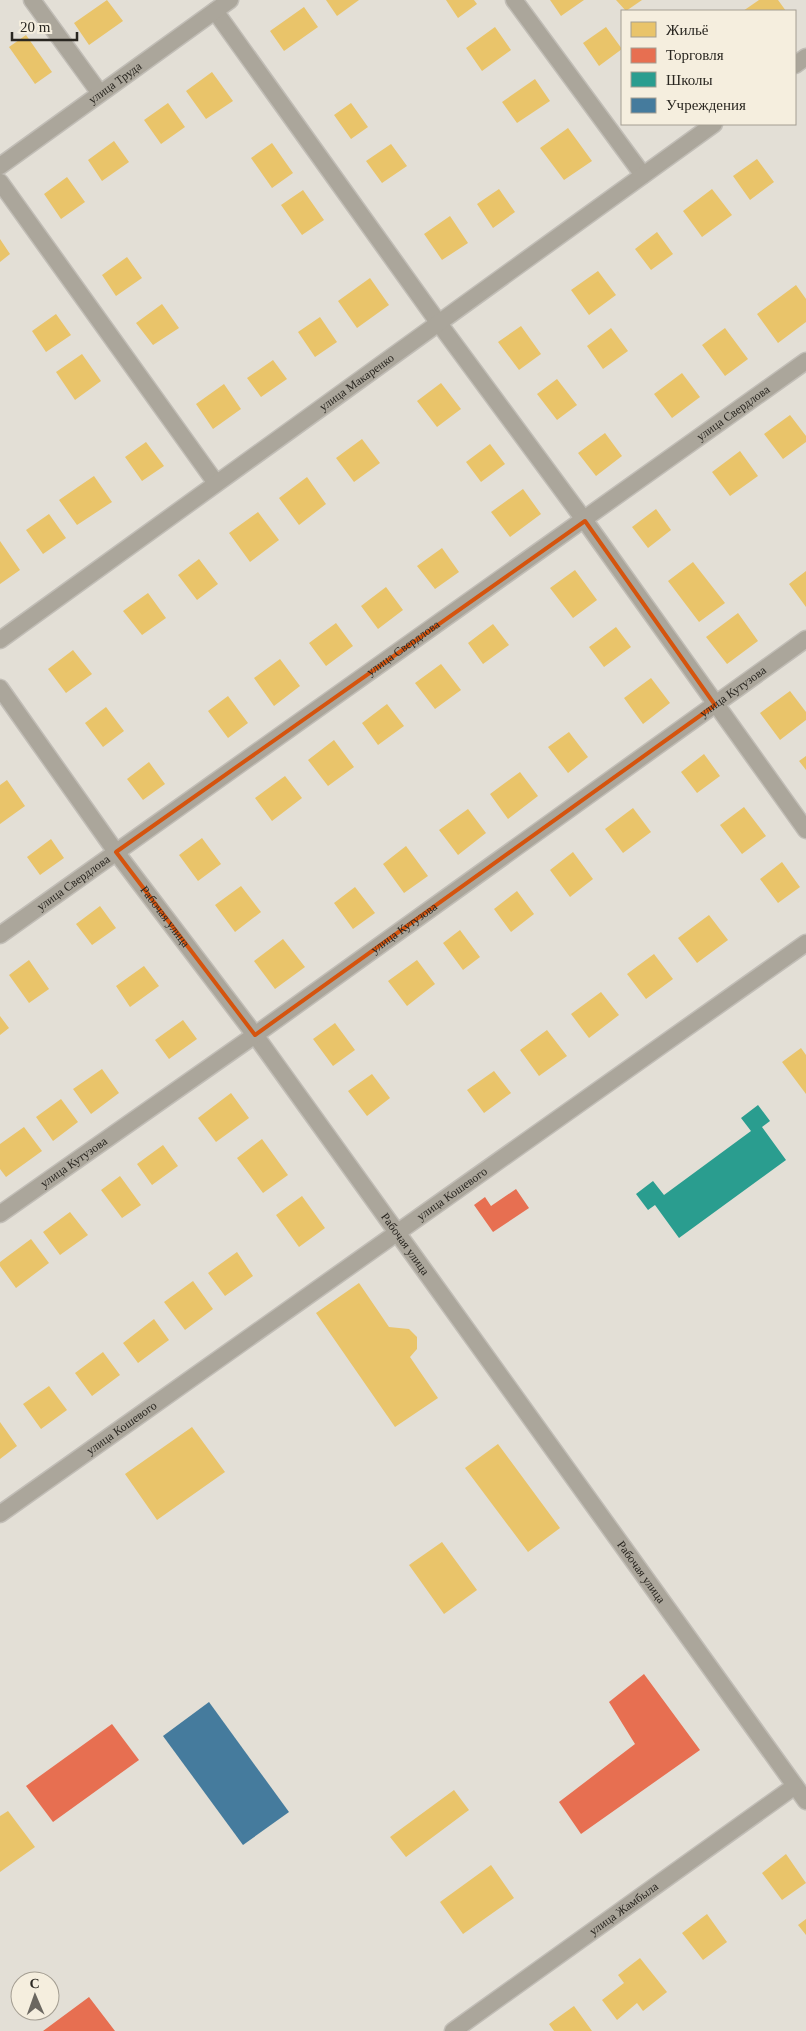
<svg xmlns="http://www.w3.org/2000/svg" width="806" height="2031" viewBox="0 0 806 2031" font-family="'Times New Roman',serif">
<style>
.homes{fill:#e9c46a}
.shops{fill:#e76f51}
.schools{fill:#2a9d8f}
.public{fill:#457b9d}
.lines{fill:none;stroke-linecap:round;stroke-linejoin:round}
.minor-casing{stroke:#c1bdb6;stroke-width:19}
.minor{stroke:#aba69b;stroke-width:16}
.marked{fill:none;stroke:#d5540e;stroke-width:4;stroke-linejoin:round}
.labels{text-anchor:middle;dominant-baseline:central;stroke-width:5;stroke-linejoin:round;paint-order:stroke}
.street-label{font-size:12px;fill:#2a2721;stroke:#f5eede}
</style>
<rect width="100%" height="100%" fill="#e3dfd6"/>
<path class="homes" d="M107,0l16,21 -34,24 -15,-22z
M326,0h33l-22,16z
M446,0h28l3,4 -19,14z
M550,0h34l-23,16z
M616,0h26l-16,11z
M759,0h19l8,11h-43z
M304,7l14,20 -34,24 -14,-20z
M495,27l16,23 -29,21 -16,-23z
M606,27l16,22 -23,17 -16,-23z
M26,35l26,37 -17,12 -26,-37z
M212,72l21,29 -27,18 -20,-28z
M535,79l15,22 -33,22 -15,-21z
M168,103l17,24 -24,17 -17,-24z
M351,103l17,24 -17,12 -17,-24z
M568,128l24,33 -28,19 -24,-32z
M114,141l15,21 -27,19 -14,-21z
M272,143l21,30 -21,15 -21,-30z
M391,144l16,22 -25,17 -16,-22z
M757,159l17,23 -24,18 -17,-24z
M67,177l18,25 -24,17 -17,-25z
M499,189l16,23 -22,16 -16,-24z
M712,189l20,26 -30,22 -19,-26z
M303,190l21,30 -22,15 -21,-30z
M450,216l18,27 -26,17 -18,-26z
M657,232l16,22 -22,16 -16,-21z
M0,239l10,15 -10,8z
M127,257l15,21 -26,18 -14,-21z
M598,271l18,24 -27,20 -18,-25z
M370,278l19,27 -32,23 -19,-27z
M796,285l10,14v23l-28,21 -21,-29z
M162,304l17,24 -26,17 -17,-22z
M56,314l15,21 -25,17 -14,-21z
M320,317l17,25 -22,15 -17,-25z
M521,326l20,28 -22,16 -21,-28z
M611,328l17,23 -25,18 -16,-23z
M725,328l23,31 -23,17 -23,-31z
M82,354l19,27 -26,19 -19,-28z
M273,360l14,19 -26,18 -14,-19z
M682,373l18,24 -28,21 -18,-24z
M557,379l20,26 -20,15 -20,-26z
M441,383l20,26 -24,18 -20,-26z
M224,384l17,25 -28,20 -17,-25z
M790,415l16,21v6l-23,17 -19,-25z
M605,433l17,23 -26,20 -18,-23z
M362,439l18,24 -26,19 -18,-24z
M146,442l18,24 -22,15 -17,-24z
M490,444l15,20 -24,18 -15,-20z
M740,451l18,25 -28,20 -18,-24z
M94,476l18,26 -35,23 -18,-25z
M307,477l19,27 -27,21 -20,-27z
M523,489l18,25 -31,23 -19,-25z
M656,509l15,21 -23,18 -16,-21z
M258,512l21,28 -29,22 -21,-29z
M49,514l17,24 -23,16 -17,-24z
M0,541l20,29 -20,14z
M442,548l17,24 -24,17 -18,-23z
M199,559l19,25 -21,16 -19,-25z
M693,562l32,41 -26,19 -31,-41z
M575,570l22,30 -24,18 -23,-30z
M806,571v36l-17,-23z
M386,587l17,23 -25,19 -17,-23z
M148,593l18,25 -24,17 -19,-24z
M738,613l20,28 -31,23 -21,-27z
M336,623l17,23 -27,20 -17,-23z
M493,624l16,21 -26,19 -15,-21z
M616,627l15,20 -27,20 -15,-20z
M73,650l19,24 -26,19 -18,-24z
M280,659l20,27 -26,20 -20,-28z
M441,664l20,26 -26,19 -20,-26z
M651,678l19,25 -27,21 -19,-26z
M790,691l16,21v8l-26,20 -20,-27z
M228,696l20,27 -20,15 -20,-27z
M387,704l17,22 -26,19 -16,-22z
M106,707l18,24 -21,16 -18,-24z
M569,732l19,25 -20,16 -20,-26z
M334,740l20,27 -26,19 -20,-26z
M704,754l16,22 -23,17 -16,-21z
M806,756v14l-7,-9z
M149,762l16,22 -22,16 -16,-21z
M520,772l18,24 -30,23 -18,-25z
M285,776l17,22 -30,23 -17,-23z
M7,780l18,26 -25,18v-39z
M744,807l22,29 -24,18 -22,-29z
M633,808l18,24 -28,21 -18,-24z
M468,809l18,24 -28,22 -19,-25z
M202,838l19,26 -23,17 -19,-26z
M51,839l13,19 -24,17 -13,-18z
M406,846l22,30 -24,17 -21,-29z
M573,852l20,27 -23,18 -20,-27z
M782,862l18,25 -22,16 -18,-24z
M241,886l20,26 -26,20 -20,-27z
M355,887l20,26 -22,16 -19,-26z
M517,891l17,23 -23,18 -17,-23z
M100,906l16,22 -24,17 -16,-21z
M709,915l19,25 -31,23 -19,-25z
M460,930l20,27 -17,13 -20,-27z
M283,939l22,28 -30,22 -21,-28z
M654,954l19,25 -27,20 -19,-25z
M29,960l20,29 -20,14 -20,-28z
M417,960l18,24 -28,22 -19,-25z
M144,966l15,20 -29,21 -14,-21z
M601,992l18,23 -30,23 -18,-24z
M0,1016l9,12 -9,7z
M183,1020l14,19 -28,20 -14,-19z
M335,1023l20,27 -22,16 -20,-27z
M547,1030l20,26 -28,20 -19,-26z
M801,1048l5,7v39l-24,-32z
M102,1069l17,24 -28,21 -18,-25z
M494,1071l17,22 -27,20 -17,-23z
M372,1074l18,24 -23,18 -19,-25z
M231,1093l18,25 -33,24 -18,-24z
M61,1099l17,23 -25,19 -17,-24z
M24,1127l18,24 -36,26 -6,-8v-25z
M262,1139l26,36 -25,18 -26,-35z
M163,1145l15,21 -26,19 -15,-21z
M120,1176l21,29 -19,13 -21,-28z
M302,1196l23,32 -26,19 -23,-32z
M70,1212l18,23 -28,20 -17,-23z
M31,1239l18,24 -33,25 -16,-22v-4z
M237,1252l16,24 -28,20 -17,-23z
M193,1281l20,28 -28,21 -21,-28z
M359,1283l30,44 20,2 8,8v12l-7,8 28,41 -43,29 -79,-114z
M154,1319l15,21 -31,23 -15,-20z
M103,1352l17,23 -28,21 -17,-23z
M49,1386l18,24 -26,19 -18,-25z
M0,1422l17,24 -17,13z
M192,1427l33,45 -68,48 -32,-46z
M498,1444l62,84 -32,24 -63,-84z
M442,1542l35,48 -33,24 -35,-49z
M454,1790l15,20 -63,47 -16,-20z
M8,1811l27,36 -35,25v-56z
M786,1854l20,29 -24,17 -20,-27z
M491,1865l23,33 -51,36 -23,-32z
M707,1914l20,28 -24,18 -21,-27z
M806,1919v16l-8,-10z
M640,1958l27,34 -24,19 -6,-8 -20,17 -15,-20 22,-17 -6,-8z
M574,2006l18,25h-38l-5,-7z"/>
<path class="shops" d="M516,1189l13,19 -36,24 -19,-27 11,-8 6,9z
M644,1674l56,76 -119,84 -22,-32 76,-58 -26,-42z
M112,1724l27,36 -86,62 -27,-36z
M89,1997l26,34h-72z"/>
<path class="schools" d="M758,1105l12,16 -8,6 24,33 -107,78 -24,-33 -7,5 -12,-16 17,-13 11,14 87,-64 -10,-13z"/>
<path class="public" d="M209,1702l80,110 -46,33 -80,-109z"/>
<g class="lines">
<g class="minor-casing">
<g id="minor">
<path d="M32,0l67,92"/>
<path d="M514,0l129,175"/>
<path d="M215,11l223,311 147,199 221,309"/>
<path d="M795,65l11,-8"/>
<path id="s1" d="M0,166l230,-166"/>
<path d="M0,182l216,301"/>
<path id="s2" d="M0,640l714,-516"/>
<path id="s3" d="M0,688l116,164 139,183 551,766"/>
<path id="s4" d="M0,935l806,-574"/>
<path id="s5" d="M0,1214l255,-179 551,-396"/>
<path id="s6" d="M0,1514l806,-571"/>
<path id="s7" d="M453,2031l342,-245"/>
</g>
</g>
<use href="#minor" class="minor"/>
</g>
<path class="marked" d="M585,521l130,184 -460,330 -139,-183z"/>
<g class="labels">
<g class="street-label">
<text stroke="none"><textPath href="#s1" startOffset="142">улица Труда</textPath></text>
<text stroke="none"><textPath href="#s2" startOffset="440">улица Макаренко</textPath></text>
<text stroke="none"><textPath href="#s4" startOffset="900">улица Свердлова</textPath></text>
<text stroke="none"><textPath href="#s4" startOffset="495">улица Свердлова</textPath></text>
<text stroke="none"><textPath href="#s5" startOffset="900">улица Кутузова</textPath></text>
<text stroke="none"><textPath href="#s4" startOffset="90">улица Свердлова</textPath></text>
<text stroke="none"><textPath href="#s3" startOffset="282">Рабочая улица</textPath></text>
<text stroke="none"><textPath href="#s5" startOffset="495">улица Кутузова</textPath></text>
<text stroke="none"><textPath href="#s5" startOffset="90">улица Кутузова</textPath></text>
<text stroke="none"><textPath href="#s6" startOffset="554">улица Кошевого</textPath></text>
<text stroke="none"><textPath href="#s3" startOffset="688">Рабочая улица</textPath></text>
<text stroke="none"><textPath href="#s6" startOffset="149">улица Кошевого</textPath></text>
<text stroke="none"><textPath href="#s3" startOffset="1092">Рабочая улица</textPath></text>
<text stroke="none"><textPath href="#s7" startOffset="210">улица Жамбыла</textPath></text>
</g>
</g>
<rect x="621" y="10" width="175" height="115" fill="#f5eede" stroke="#a49e92"/>
<rect x="631" y="22" width="25" height="15" fill="#e9c46a" stroke="#a49e92"/>
<text x="666" y="35" font-size="15" fill="#2a2721">Жильё</text>
<rect x="631" y="48" width="25" height="15" fill="#e76f51" stroke="#a49e92"/>
<text x="666" y="60" font-size="15" fill="#2a2721">Торговля</text>
<rect x="631" y="72" width="25" height="15" fill="#2a9d8f" stroke="#a49e92"/>
<text x="666" y="85" font-size="15" fill="#2a2721">Школы</text>
<rect x="631" y="98" width="25" height="15" fill="#457b9d" stroke="#a49e92"/>
<text x="666" y="110" font-size="15" fill="#2a2721">Учреждения</text>
<g transform="translate(35 1996) rotate(358)"><circle r="24" fill="#f5eede" stroke="#a49e92"/>
<path d="M0-4L9 19L0 12L-9 19Z" fill="#6b6760"/>
<text y="-8" font-size="14" font-weight="bold" text-anchor="middle" fill="#2a2721">С</text>
</g>
<path d="M12 32v8h65v-8" fill="none" stroke="#2a2721" stroke-width="2.5"/>
<text x="20" y="32" font-size="15" fill="#2a2721" stroke="#f5eede" stroke-width="4" paint-order="stroke">20 m</text>
</svg>
